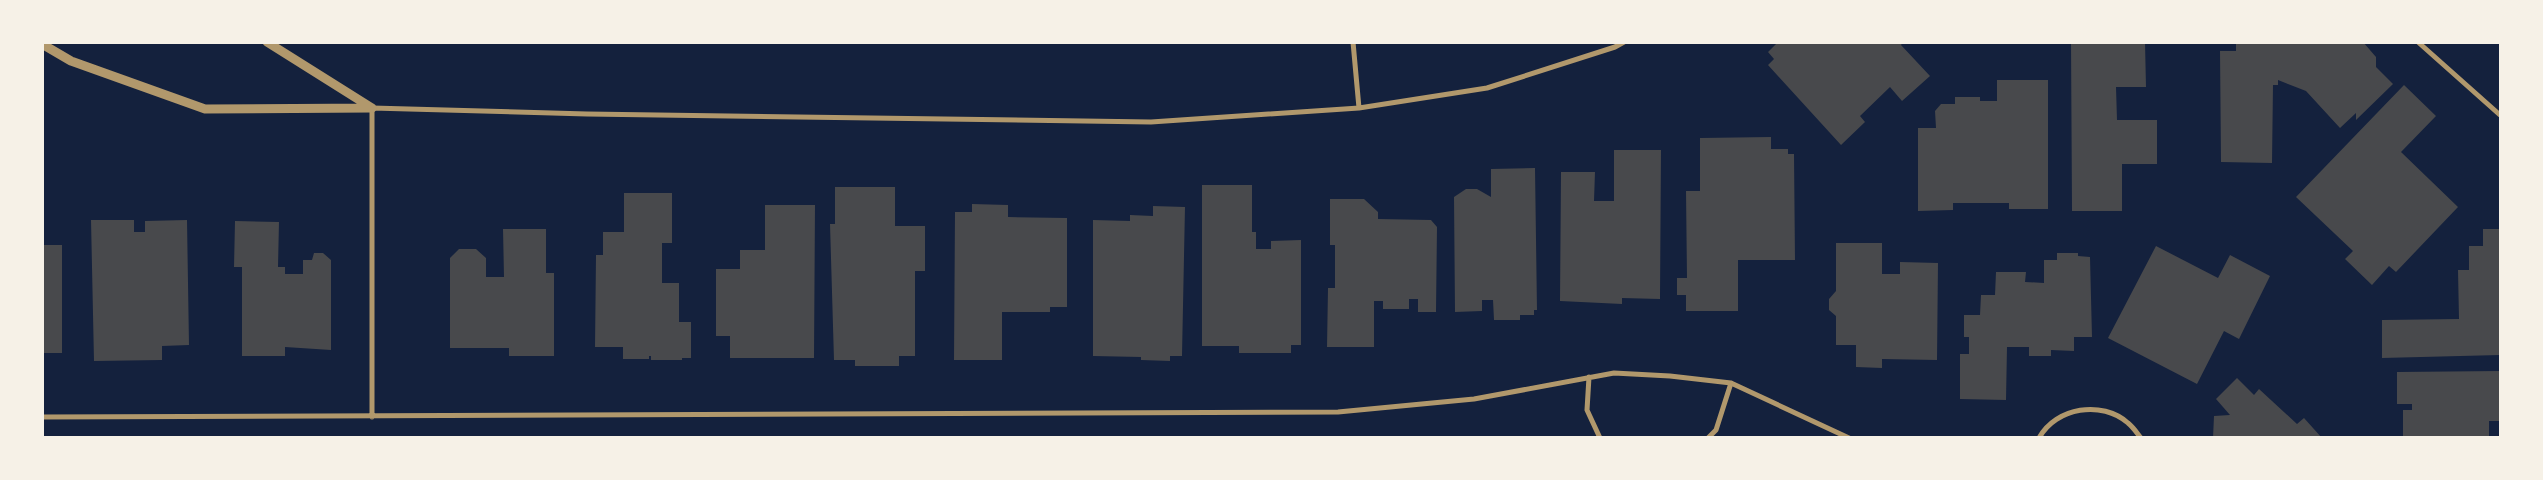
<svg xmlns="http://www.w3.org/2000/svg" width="2543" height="480" viewBox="0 0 2543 480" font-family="'Golos Text',sans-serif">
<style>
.building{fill:#48494c}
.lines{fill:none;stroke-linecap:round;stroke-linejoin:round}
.minor{stroke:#b1986c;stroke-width:5}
.tertiary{stroke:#b1986c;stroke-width:9}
</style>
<rect width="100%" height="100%" fill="#14213d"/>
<path class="building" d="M1778,42h125l-2,3 29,31 -28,25 -12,-14 -30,29 5,6 -24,23 -73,-80 6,-6 -6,-7z
M2071,42h74l1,45h-30l1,33h40v44h-35v47h-50z
M2236,42h127l13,15v10l17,17 -37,36v-7l-16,15 -34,-37 -28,-11v5h-5l-1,78 -51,-1 -1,-111h16z
M1997,80h51v129h-39v-6h-56v7l-35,1v-83h18l-1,-17 6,-7h14v-7h25v4h17z
M2404,85l32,31 -35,36 57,55 -62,65 -7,-6 -17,19 -27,-26 8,-8 -57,-54z
M1771,137v12h17v5h6l1,106h-57v51h-52v-16h-9v-17h10l-1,-87h14v-53z
M1614,150h47l-1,149 -38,-1v6l-62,-3 1,-129h34l-1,29h20z
M1535,168l2,142h-3v5h-14v5h-26l-1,-20h-11v11l-27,1 -1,-115 12,-8h11l14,8v-28z
M1202,185h50v47h4v17h15v-8l30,-1v105h-10v8h-52v-7h-37z
M835,187h60v39h30v45h-10v85h-16v10h-44v-6h-21l-4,-136h5z
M624,193h48v50h-10v40h17v39h12v36h-9v2h-31v-4h-2v3h-26v-12h-28l1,-92h7v-23h21z
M1330,199h34l14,13v7l53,1 6,7 -1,85h-18v-13h-9v10h-26v-8h-9v46h-47l1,-59h7v-43h-5z
M972,204l36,1v12l59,1v89h-17v5h-48v48h-48l1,-148h17z
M765,205h50l-1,153h-84v-22h-14v-67h24v-19h25z
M1153,206l32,1 -3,149h-12v5l-29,-1v-3l-48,-1v-136l37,1v-6l23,1z
M91,220h43v12h11v-11l42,-1 2,125 -27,1v14l-68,1z
M235,221l44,1 -1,45h7v7h18v-14h9l2,-7h9l8,7v90l-46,-3v9h-43v-89h-8z
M503,229h43v44h8v83h-45v-8h-59v-90l9,-9h17l10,9v19h18z
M2483,229h17v126l-118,3v-38l77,-1 -1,-49h11v-24h14z
M1836,243h46v31h18v-12l38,1 -1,97 -55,-1v9l-26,-1v-22h-20v-29l-7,-6v-11l7,-8z
M42,245h20v108h-20z
M2156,246l62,32 12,-23 40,21 -31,63 -15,-8 -27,53 -89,-46z
M2057,253h21v3l12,1 2,80h-18v14l-23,-1v6h-22v-9h-22l-1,53 -46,-1v-45h9v-17h-5v-22h16l1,-20h14l1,-23h30l-1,10 19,1v-23h13z
M2500,371v50h-11v17h-86v-28h9v-6h-15v-32z
M2237,378l17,17 5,-6 38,35 7,-6 18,20h-109l1,-22 16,-1 -14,-16z"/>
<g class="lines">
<path class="minor" d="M1353,42l6,66
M2418,42l82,73
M1589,377l-2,33 13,28
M42,417l1296,-5 136,-13 140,-26 56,3 61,7 118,55
M372,417v-309l215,6 564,8 208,-14 128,-20 128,-41 9,-5
M1708,438l8,-8 15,-47
M2039,438c17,-31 63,-38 89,-15 5,4 9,10 13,15"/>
<path class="tertiary" d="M267,42l105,66
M42,44l29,17 134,48 167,-1"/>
</g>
<rect width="2543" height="480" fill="none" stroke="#f6f1e7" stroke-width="88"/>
</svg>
